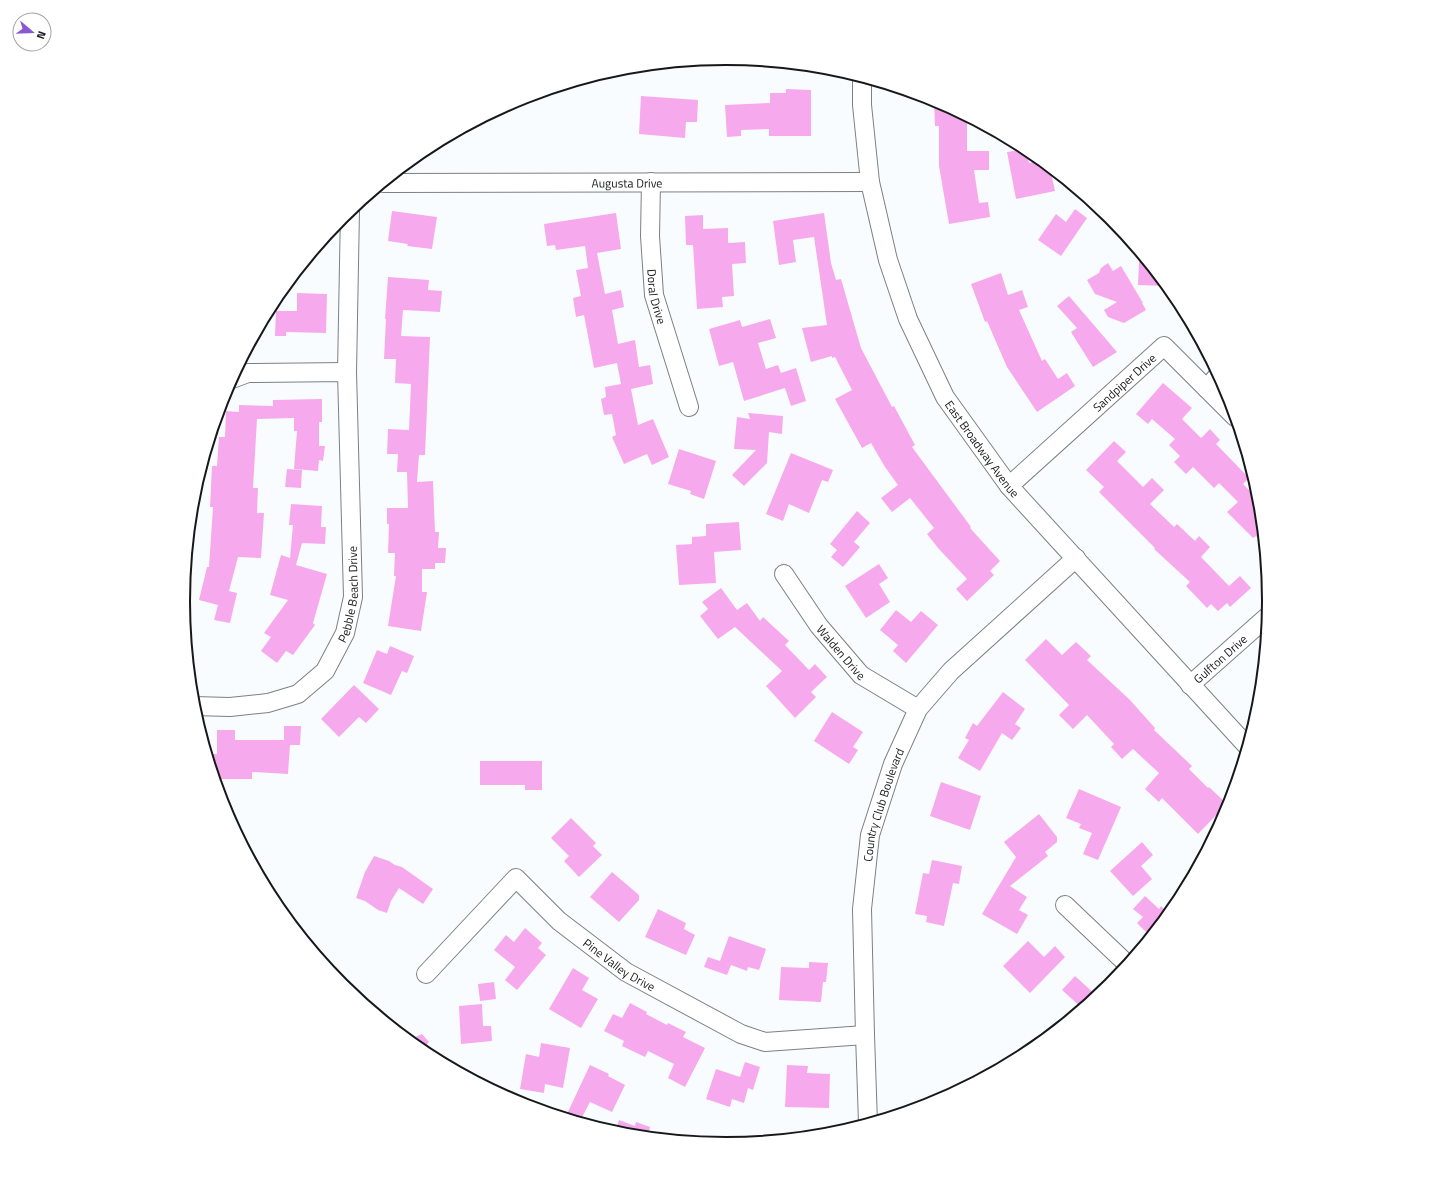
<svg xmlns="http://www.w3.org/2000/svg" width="1452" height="1202" viewBox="0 0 1452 1202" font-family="'Titillium Web',sans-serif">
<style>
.building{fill:#f6a9ed}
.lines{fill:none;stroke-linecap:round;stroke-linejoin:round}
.minor-casing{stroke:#7d8082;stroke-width:20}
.minor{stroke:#fff;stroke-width:18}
.labels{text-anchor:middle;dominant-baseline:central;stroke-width:3;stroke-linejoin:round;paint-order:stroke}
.street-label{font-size:12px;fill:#171819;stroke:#fff}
.rim{fill:none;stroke:#171819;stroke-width:2}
</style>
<rect width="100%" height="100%" fill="#f9fcff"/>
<path class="building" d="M786,89l25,1v46h-42v-7l-28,1v6l-14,1 -2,-32 45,-2v-10h16z
M641,96l57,4 -1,22h-11l-1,16 -46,-4z
M934,99l33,18v34h22v19h-15l5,33 9,-1 2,15 -41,7 -10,-58v-40h-4z
M1026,149l3,14 12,-3 9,8 5,23 -39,8 -9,-47z
M1075,209l12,9 -26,38 -23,-16 18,-26 10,8z
M392,211l45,6 -5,32 -25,-3 1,-2 -20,-3z
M616,213l5,36 -24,4 8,41 16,-4 3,17 -12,3 6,34 17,-4 4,27 11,-2 3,19 -22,5 7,36 15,-6 16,38 -17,8 -5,-11 -23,10 -12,-27 4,-2 -4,-21 -8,1 -3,-16 5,-2 -1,-10 16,-3 -4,-21 -23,5 -10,-53 -8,2 -3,-19 8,-2 -5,-26 12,-2 -3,-22 -29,4 -1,-5 -8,1 -3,-22z
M824,213l7,50 5,17 5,-1 20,69 31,59 2,-1 21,39 -3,2 59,80 -1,1 30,33 -10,10 4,4 -27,26 -11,-12 11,-10 -29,-31 -11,-14 7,-6 -24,-30 -18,14 -11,-14 17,-13 -13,-18 -14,-24 -9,5 -27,-49 17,-9 -17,-33 -3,1v-2l-21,6 -9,-34 25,-3 -13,-88 -21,3 3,22 -17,3 -6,-44z
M703,215v14l25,-1v15l17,-1 1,21 -14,1 2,32 -12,1 1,10 -26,2 -4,-64h-7l-1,-29z
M1139,262h8l19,24 -28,-1z
M1108,263l5,8 8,-5 22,37h-1l4,7 -22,13 -16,-6 -4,-7 13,-8 -22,-8 -8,-14 12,-7 2,-5z
M1001,273l7,22 14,-5 6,17 -9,3 23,51 3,-2 13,20 9,-6 8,13 -38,26 -30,-45 -20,-46 -2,1 -14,-38z
M388,277l41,3 -1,10 14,1 -2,21 -37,-2 -2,26 29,1 -5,118h-6l-2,27 16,-1 2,51h4l-1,16h8l-1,15h-10v6h-13v23h5l-6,39 -33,-5 8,-50h-2l1,-23h-7l1,-29h-2v-16h21l-1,-36h-10l1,-18h-11l1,-25 21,1 2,-46 -16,-1 1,-24h-12l2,-40h-1z
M297,293l30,1 -1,39 -40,-1v4h-11l1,-25h21z
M1069,296l48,56 -24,15 -22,-35 6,-4 -20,-22z
M770,319l6,19 -18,5 8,26 12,-4 3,8 15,-5 10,33 -15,5 -6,-18 -41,13 -11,-39 -14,4 -10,-37 31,-9 2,7z
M1163,383l29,25 -10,11 19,19 9,-9 10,11 -4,4 33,34 -6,6 16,16 4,43 -7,-7 -3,2 -26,-26 11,-10 -19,-19 -5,5 -21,-21 -7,7 -12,-12 6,-6 -11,-11 6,-6 -23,-20 -4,5 -12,-10z
M322,399v23h-3v24h6l-2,15 -4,-1 -1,11 -24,-2 3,-38h-3v-13l-37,1 -4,69h5l-1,25h7l-3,45 -23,-1 -9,34 8,2 -7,30 -16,-3 4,-15 -19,-5 8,-33h2l4,-60h-3l2,-41h5l2,-29h6l1,-26 13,1v-7l34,1v-6z
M748,413l35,3 -1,18 -13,-2 -2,31 -23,23 -12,-11 24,-25 -22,-1 3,-32 13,2z
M1114,441l12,11 -9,9 26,26 9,-9 12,12 -14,14 24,23 3,-3 18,17 4,-5 11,11 -9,10 28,29 11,-10 11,12 -21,19 -3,-4 -9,8 -7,-7 -4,4 -21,-22 4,-4 -36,-33 1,-1 -56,-56 5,-5 -18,-17z
M679,449l37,12 -12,38 -14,-5 1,-3 -23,-7z
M791,453l42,17 -5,12 -6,-2 -13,33 -20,-9 -6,17 -17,-7z
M287,469l15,1 -1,18 -16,-1z
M291,504l31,2 -1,21h5l-1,17 -23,-1 -6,22 31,9 -14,49 2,2 -22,30 -7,-4 -9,12 -16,-12 10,-14 -7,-4 24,-33 -18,-5 11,-40 9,3 3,-33h-4z
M857,511l13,12 -16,19 6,5 -17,20 -12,-10 6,-7 -7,-6z
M739,522l2,28 -27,2 2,31 -37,2 -3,-40 16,-1v-7l14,-1v-12z
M879,564l9,14 -9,6 11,18 -24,16 -21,-32z
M721,588l16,22 10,-7 13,18 3,-4 26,24 -4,4 24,25 6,-6 12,13 -16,15 5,5 -21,21 -29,-32 16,-15 -47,-44 -17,12 -18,-23 8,-7 -6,-7z
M896,610l15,12 10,-11 17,14 -32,38 -13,-12 5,-6 -18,-15z
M1046,639l16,16 14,-13 15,14 -4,4 43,40 25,28 -1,2 38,36 -3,3 19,19 1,-1 18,17 -29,30 -36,-36 -3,4 -14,-13 14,-16 -26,-24 -11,10 -11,-12 3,-3 -27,-29 -14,14 -14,-14 10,-10 -44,-45z
M390,646l24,10 -7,17 -5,-2 -11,24 -28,-12 14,-33 10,4z
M354,685l25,24 -13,14 -7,-6 -20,20 -18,-18z
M1003,692l22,17 -10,15 6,4 -9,12 -10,-7 -22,38 -22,-13 11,-18 -4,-2 8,-15 4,3z
M832,712l31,20 -10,15 5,3 -9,14 -35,-23z
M284,726h17l-1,19h-10l-2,29 -36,-2v7h-37l-7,-25h9v-24h18v10h49z
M480,761h62v29h-17v-5h-45z
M941,782l40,14 -11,34 -40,-14z
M1079,789l42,18 -23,53 -15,-6 9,-21 -13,-5 2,-4 -15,-6z
M1039,814l18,23v5l-12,10 3,4 -38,30 17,11 -8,13 9,5 -11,19 -35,-20 34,-57 -12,-15z
M571,818l25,25 -3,3 9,9 -23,22 -15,-16 5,-5 -18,-18z
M1142,842l11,13 -12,11 11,13 -19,17 -23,-25z
M374,856l15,5 6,4 7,2 31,22 -10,15 -24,-16 -8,13 -4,12 -9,-3 -13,-9 -9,-3 9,-26z
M932,860l30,6 -3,18 -6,-1 -9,43 -18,-4 1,-6 -12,-2 8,-41 6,1z
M612,872l27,23v5l-20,22 -29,-25z
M1145,896l14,13 2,-3 8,8 -19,22 -13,-13 6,-6 -10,-8z
M658,909l28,14 -2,6 11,6 -9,20 -41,-18z
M525,928l17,15 -4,5 8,7 -29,35 -12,-10 10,-13 -21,-17 12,-15 8,7z
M729,936l37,13 -7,21 -11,-3 -1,4 -16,-6 -4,10 -23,-8 4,-10 12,4z
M1028,941l16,16 11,-11 10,11 -35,36 -27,-27z
M809,962l19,1 -2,19h-3l-2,20 -42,-2 2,-33 28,1z
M573,968l16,10 -7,12 16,9 -17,29 -32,-19z
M1075,976l22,20 -15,12 -20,-18z
M494,982l2,17 -16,2 -2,-17z
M630,1003l17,9 -1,2 21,11 1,-2 18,9 -3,5 22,11 -20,39 -17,-9 6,-14 -26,-13 -3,6 -23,-11 2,-5 -20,-10 9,-17 9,4z
M482,1004l1,22h8l1,15 -31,3 -2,-38z
M422,1034l7,8 -7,9 -13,-11z
M541,1043l29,5 -7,40 -18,-4 -1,9 -24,-4 6,-35 13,3z
M745,1062l15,5 -7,23 -5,-2 -4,15 -12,-4 -2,8 -24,-8 10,-30 24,8z
M590,1065l19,9 -1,2 17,9 -13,27 -22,-10 -10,19 -14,-5z
M787,1065l21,1 -1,7 23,1 -1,34 -44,-1z
M619,1120l16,6 1,-4 14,5 -1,5 4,2 -1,3 -37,-5z"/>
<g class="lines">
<g class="minor-casing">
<g id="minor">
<path id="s1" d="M862,78v27l8,77 18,78 20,59 37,78 64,89 238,260"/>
<path id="s2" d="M651,182l-1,54 4,59 35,112"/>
<path id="s3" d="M383,183l487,-1"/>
<path d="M347,372l3,-162"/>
<path d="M1207,389l11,-14"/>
<path id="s4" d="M1009,486l155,-140 71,71"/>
<path id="s5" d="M784,574l35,52 42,49 57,34"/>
<path id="s6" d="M1190,685l78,-69"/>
<path id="s7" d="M193,706l37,1 38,-4 30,-9 27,-23 20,-38 8,-36 -6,-225 -99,1 -16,6"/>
<path d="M1065,905l62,59"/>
<path id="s8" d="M426,974l90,-96 43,43 67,51 115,62 24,8 100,-7"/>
<path id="s9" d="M868,1123l-3,-88 -3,-126 8,-74 23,-71 25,-55 33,-38 125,-113"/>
</g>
</g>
<use href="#minor" class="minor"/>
</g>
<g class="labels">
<g class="street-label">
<text stroke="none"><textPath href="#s3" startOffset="244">Augusta Drive</textPath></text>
<text stroke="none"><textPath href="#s2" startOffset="115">Doral Drive</textPath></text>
<text stroke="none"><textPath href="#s4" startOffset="155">Sandpiper Drive</textPath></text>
<text stroke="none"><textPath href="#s1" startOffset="397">East Broadway Avenue</textPath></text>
<text stroke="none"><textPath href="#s7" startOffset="224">Pebble Beach Drive</textPath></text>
<text stroke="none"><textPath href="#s5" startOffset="97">Walden Drive</textPath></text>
<text stroke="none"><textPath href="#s6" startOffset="40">Gulfton Drive</textPath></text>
<text stroke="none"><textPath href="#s9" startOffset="321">Country Club Boulevard</textPath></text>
<text stroke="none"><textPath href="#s8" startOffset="267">Pine Valley Drive</textPath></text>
</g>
</g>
<path d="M0 0H1452V1202H0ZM190 601a536 536 0 1 1 1072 0a536 536 0 1 1-1072 0Z" fill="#fff" fill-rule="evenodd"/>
<path class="rim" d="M190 601a536 536 0 1 1 1072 0a536 536 0 1 1-1072 0Z"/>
<g transform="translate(32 32) rotate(109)"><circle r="19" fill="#ffffff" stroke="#a2a3a3"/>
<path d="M0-3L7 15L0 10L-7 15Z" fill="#8a59d2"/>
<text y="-6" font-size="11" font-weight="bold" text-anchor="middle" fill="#171819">N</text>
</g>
</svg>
